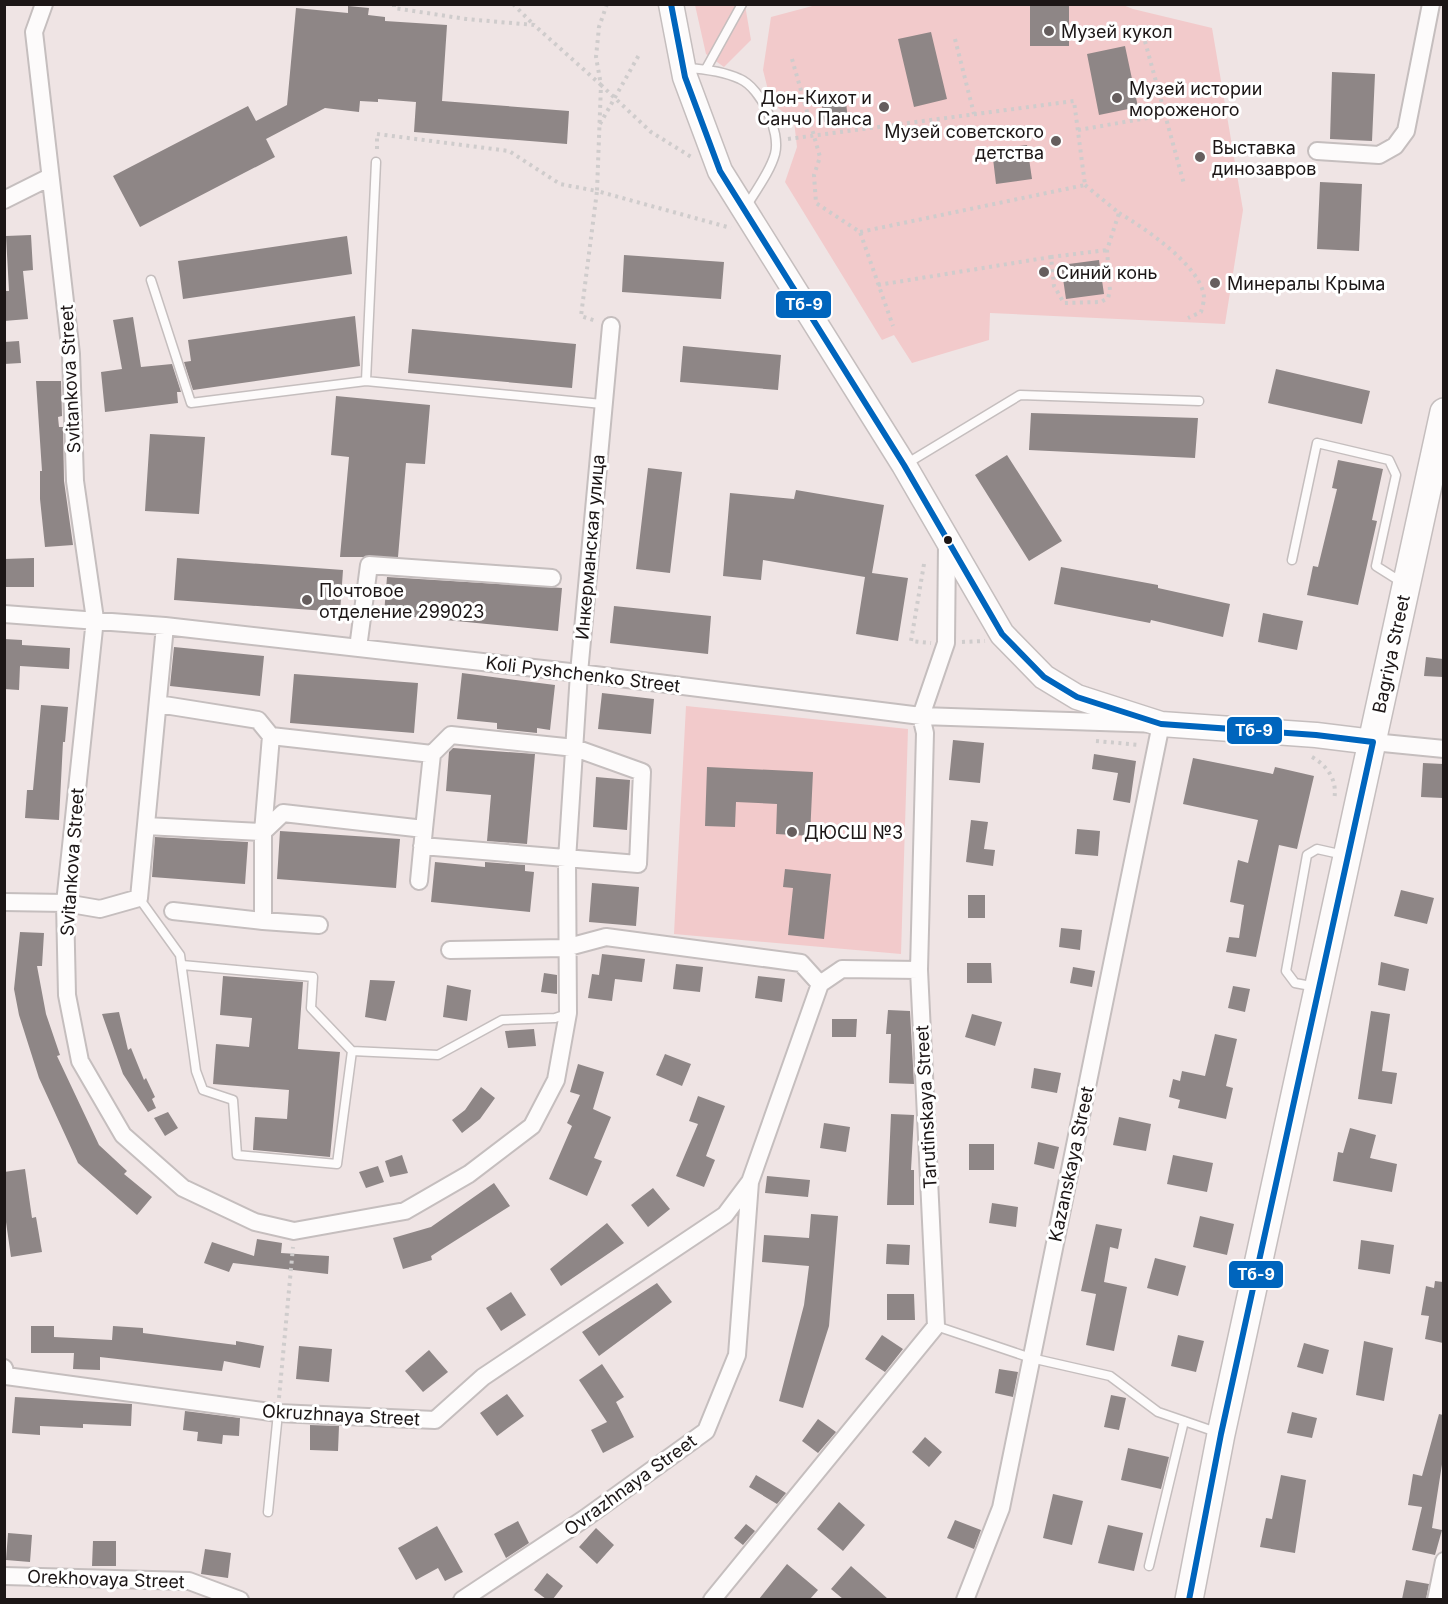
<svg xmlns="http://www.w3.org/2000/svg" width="1448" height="1604" viewBox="0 0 1448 1604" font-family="Inter,sans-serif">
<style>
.green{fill:#f2cacb}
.building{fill:#8e8686}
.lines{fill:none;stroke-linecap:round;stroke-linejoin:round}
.service-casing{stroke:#c5bebe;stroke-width:11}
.minor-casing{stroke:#c5bebe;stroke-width:20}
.secondary-casing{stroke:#c5bebe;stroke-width:27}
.primary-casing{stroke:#c5bebe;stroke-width:30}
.path{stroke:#cfcccc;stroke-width:4;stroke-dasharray:3 4.5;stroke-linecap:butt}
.service{stroke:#fdfbfb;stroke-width:8}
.minor{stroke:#fdfbfb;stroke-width:16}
.secondary{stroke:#fdfbfb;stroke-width:24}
.primary{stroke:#fdfbfb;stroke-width:27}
.bus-1-casing{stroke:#fff;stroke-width:10}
.bus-1{stroke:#0065bd;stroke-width:6}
.poi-dot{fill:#665e5e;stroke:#fff;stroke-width:2}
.bus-dot{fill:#1c1616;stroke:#fff;stroke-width:2}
.labels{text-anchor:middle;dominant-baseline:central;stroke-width:6;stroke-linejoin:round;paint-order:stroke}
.poi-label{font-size:18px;fill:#1c1616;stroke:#fff;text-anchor:start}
.street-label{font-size:18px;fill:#1c1616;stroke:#fff}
.line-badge{stroke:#fff;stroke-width:2}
.badge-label{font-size:16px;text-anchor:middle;font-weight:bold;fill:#fff}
</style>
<rect width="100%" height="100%" fill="#efe4e4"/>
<path class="green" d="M695,5h50l6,35 -27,27 -18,-13z
M816,5h307l10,4 79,19 31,182 -18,114 -235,-11 -1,27 -77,23 -18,-28 -12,5 -97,-158 12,-35 -3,-26 -23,-19 -8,-32 8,-53z
M686,706l222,23 -7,225 -227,-20z"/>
<path class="building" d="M1030,4h39v42h-39z
M348,6l21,2 -1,7 17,2v4l62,4 -5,76 127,10 -2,33 -153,-12 2,-30 -38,-3v3l-18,-1 -1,11 -34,-4 -59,31 9,18 -135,70 -27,-51 135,-70 8,15 31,-16 9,-97 52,5z
M931,32l16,67 -33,8 -16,-68z
M1125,46l13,61 -39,8 -12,-61z
M1332,72l43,2 -3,67 -42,-2z
M845,95l3,24 -24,3 -3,-24z
M1027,145l5,34 -36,5 -4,-34z
M1320,182l42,2 -3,67 -42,-2z
M31,235l2,35 -10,1 5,48 -24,2v-30h5l-3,-55z
M347,236l5,38 -169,25 -5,-38z
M624,255l100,7 -3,37 -99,-7z
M1099,260l5,34 -38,5 -5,-34z
M355,316l5,50 -167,24 -9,-28 7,-1 -3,-21z
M133,317l8,50 31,-3 9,28h-4l1,11 -73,9 -4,-40 21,-3 -9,-49z
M412,329l164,15 -4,44 -164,-15z
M19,341l2,22 -17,1v-22z
M683,346l98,9 -3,35 -98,-8z
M1276,369l94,22 -8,33 -94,-21z
M36,381h25l1,35 -4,1 1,10h4l1,54 9,64 -28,2 -5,-48v-28h2z
M336,396l94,9 -5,59 -19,-1 -8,94h-58l9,-100 -18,-2z
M1031,413l167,5 -3,40 -166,-8z
M150,434l55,3 -6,77 -54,-3z
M1007,455l55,86 -33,20 -54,-86z
M1338,460l45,9 -11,51 5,1 -19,84 -51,-10 6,-29 5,1 19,-78 -5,-1z
M648,468l34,4 -12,101 -34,-4z
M796,490l88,15 -12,68 36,5 -10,63 -42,-7 9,-57 -102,-17 -2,20 -38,-4 7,-83 64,6z
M34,558v29h-30v-28z
M177,558l166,12 -3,42 -166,-12z
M1061,567l97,18v3l72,16 -7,33 -72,-17 -1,3 -96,-19z
M387,577l175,11 -4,43 -174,-17z
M614,606l97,10 -3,38 -98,-11z
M1263,613l40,8 -6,29 -39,-8z
M4,639l18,1v5l48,3 -1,21 -49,-3 -1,24 -15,-1z
M174,647l90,9 -4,40 -90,-10z
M1426,657l17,2v18l-19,-1z
M462,673l93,12 -5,45 -13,-2v5l-40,-4v-6l-40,-4z
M294,674l124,9 -4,50 -124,-10z
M602,693l52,6 -3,35 -53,-5z
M41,705l27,2 -3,35h-2l-4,78 -34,-2 2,-28h6z
M953,740l31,3 -4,40 -31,-3z
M453,748l82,6 -8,90 -40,-3 4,-46 -45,-4 3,-39z
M1094,754l42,7 -6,42 -17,-3 5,-27 -26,-4z
M1193,758l80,16 2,-7 39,9 -17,73 -18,-4 -23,112 -30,-5 3,-15 10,1 5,-33 -14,-3 6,-32 2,-10 10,3 10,-43 -75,-16z
M1423,763l20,1v34l-22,-1z
M707,767l106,5 -3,64 -34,-2 1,-30 -41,-2 -1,25 -30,-1z
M596,777l34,3 -3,50 -34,-3z
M971,820l17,2 -4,27 11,1 -2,16 -27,-4z
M1077,829l23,2 -2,25 -23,-2z
M280,831l120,8 -4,49 -119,-9z
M155,837l93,5 -3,42 -93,-7z
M435,862l50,5v-5l40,3v6l9,1 -4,40 -99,-10z
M785,869l46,5 -7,65 -36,-4 5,-47 -10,-1z
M592,883l47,4 -3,39 -47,-4z
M1401,890l33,8 -7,26 -33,-8z
M968,895h17v23h-17z
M1061,928l21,2 -2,20 -21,-3z
M20,932l24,1 -2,33h-5l9,48 14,41 -3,1 42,89 28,26 -3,3 28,23 -15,18 -59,-52 -39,-85 -20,-63 -5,-26z
M602,954l43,5 -3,23 -27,-3 -3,22 -24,-3 4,-24 7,1z
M1381,962l28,7 -4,22 -27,-6z
M967,963h24l1,20h-25z
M676,964l27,3 -3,25 -27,-3z
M1073,967l22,4 -3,16 -22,-4z
M544,973l13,2v19l-16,-2z
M223,976l80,6 -5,67 42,3 -10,105 -77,-7 2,-33 32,2 2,-29 -76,-6 3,-40 33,3 3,-29 -32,-3z
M758,976l27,3 -3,23 -27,-4z
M370,980l25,1 -9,40 -21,-4z
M447,985l24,5 -4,31 -24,-4z
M1233,986l17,3 -5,23 -17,-4z
M888,1010l22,1 4,73 -25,-1 2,-49h-5z
M1371,1011l19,3 -8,57 15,2 -5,31 -34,-5z
M119,1012l9,38 3,-2 13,32 2,-2 9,19 -3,2 4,9 -8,4 -25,-38 -21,-60z
M972,1014l30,8 -7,24 -30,-9z
M832,1019h25l-1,18h-24z
M534,1029l2,17 -28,2 -3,-17z
M1215,1034l22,5 -11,47 7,2 -7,31 -48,-11 2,-8 -11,-3 4,-18 7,2 2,-10 23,5z
M665,1054l26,10 -9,22 -26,-11z
M578,1064l26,8 -11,37 18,8 -17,41 8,3 -15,35 -38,-17 23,-53 -5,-3 13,-28 -10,-3z
M1034,1068l27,5 -4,20 -26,-5z
M481,1087l14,11 -15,21 -18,14 -10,-13 13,-10z
M698,1096l27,10 -19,50 9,4 -11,27 -28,-11 22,-52 -9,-3z
M168,1112l10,16 -13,8 -11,-18z
M891,1114l23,1 -3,55h3v35h-27z
M1119,1117l32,7 -5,27 -33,-6z
M824,1123l26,4 -4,25 -26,-4z
M1350,1128l26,7 -6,23 27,6 -5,28 -59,-11 5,-29 5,1z
M1038,1142l21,5 -5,22 -20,-5z
M969,1144h25v26h-25z
M402,1155l6,18 -18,4 -5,-16z
M1173,1155l40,8 -6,29 -40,-8z
M378,1166l6,16 -18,6 -7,-16z
M25,1169l7,49 4,-1 6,35 -31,5 -5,-35 -2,-50z
M767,1176l43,4 -2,17 -43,-4z
M494,1183l16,23 -79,50 1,4 -29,9 -10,-31 38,-11z
M653,1188l17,21 -22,18 -17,-22z
M992,1203l26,4 -2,20 -27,-4z
M811,1214l27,2 -9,110 -26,82 -24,-7 25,-96 5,-39 -47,-4 2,-27 45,3z
M1200,1216l34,8 -7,31 -34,-8z
M607,1223l17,20 -63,43 -11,-17z
M1096,1224l26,5 -4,20 -8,-2 -6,35 23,5 -13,64 -28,-6 10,-51 -15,-3z
M257,1239l25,4 -1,10 48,3 -1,18 -95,-11 -4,9 -25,-9 8,-21 42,14z
M1361,1240l33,5 -4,29 -32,-5z
M887,1244l23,1 -1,20 -23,-1z
M1155,1258l31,8 -8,30 -31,-8z
M1435,1281l8,1v61l-18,-4 4,-23 -8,-1 5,-29 8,2z
M657,1283l15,19 -73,54 -17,-24z
M511,1292l15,23 -25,16 -15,-23z
M887,1294h27l1,26h-28z
M31,1326h23v11l58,3 1,-14 30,2v5l93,12v-4l28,5 -4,22 -36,-7 -2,10 -122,-14v13l-27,-1 1,-16h-43z
M882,1335l21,14 -18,23 -20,-13z
M1178,1335l26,6 -8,31 -25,-6z
M1364,1341l29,7 -9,53 -28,-6z
M1304,1343l25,7 -6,24 -26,-7z
M299,1346l33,3 -3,33 -33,-3z
M429,1350l19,22 -25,20 -18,-21z
M602,1364l22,33 -8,5 18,35 -31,16 -12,-23 16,-8 -28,-42z
M999,1369l19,3 -5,25 -18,-4z
M507,1394l17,22 -27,20 -17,-23z
M1111,1395l15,3 -7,32 -15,-3z
M15,1397l117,7 -1,22 -48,-2v4l-43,-2v9l-28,-2z
M185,1411l55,7 -1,18 -16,-1 -1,9 -25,-3 1,-9 -15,-2z
M1292,1412l25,6 -5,20 -25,-5z
M1439,1414l4,1v43l-11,70 10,2 -7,25 -23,-5 10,-43 -14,-2 5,-31 9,2z
M818,1419l18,13 -18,21 -16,-12z
M310,1425l29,1 -1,25 -28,-1z
M925,1437l17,15 -13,15 -17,-15z
M1128,1448l41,9 -8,32 -40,-9z
M756,1475l30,18 -9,11 -28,-17z
M1281,1475l25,5 -11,73 -35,-6 6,-29 6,1z
M1053,1494l30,7 -11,44 -29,-7z
M839,1502l26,23 -22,26 -26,-22z
M955,1520l26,10 -7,19 -27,-11z
M518,1521l11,22 -23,15 -12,-24z
M746,1524l9,7 -12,14 -9,-7z
M1108,1525l35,8 -9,38 -36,-8z
M437,1526l26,46 -18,9 -7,-13 -22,12 -18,-32z
M596,1528l18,17 -17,19 -18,-17z
M8,1533l24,2 -2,27 -24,-2z
M93,1541h23v25h-24z
M205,1549l26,4 -3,25 -27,-4z
M787,1564l31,26 -8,9h-51z
M851,1566l37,33h-45l-12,-10z
M547,1573l16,13 -10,13h-7l-12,-9z
M1406,1580l23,4 -3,15h-24z"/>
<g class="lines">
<g class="service-casing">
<path id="service" d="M686,68c18,1 37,3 54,11 21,9 41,53 35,75 -5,18 -19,36 -29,53
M706,69l36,-65
M151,280l40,123 175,-22 236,23
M366,381l10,-219
M906,464l114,-69 179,6
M1292,560l25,-117 72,17 7,15 -20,91 27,17
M139,898l41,57 16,116 7,19 30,10 4,55 100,9 15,-113
M182,965l131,12 -2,31 41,43 86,4 64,-35 53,-2 12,-4
M1316,987l-21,-4 -9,-12 21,-116 10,-6 27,6
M936,1326l95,32 79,18 48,36 61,21
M268,1512l10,-99
M1149,1566l35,-145"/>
</g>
<g class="minor-casing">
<path id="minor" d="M44,4l-10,28 37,322 4,127 20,138 -30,284 2,92 13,66 43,74 60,53 72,34 39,9 111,-20 64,-37 63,-48 24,-46 12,-67 -1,-153 12,-187 32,-347
M1317,151l62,4 16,-9 11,-15 25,-127
M4,200l46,-23
M4,614l161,12 414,47 342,43 240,8 -160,784 -36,92
M358,648l11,-83 183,13
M158,704l100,16 13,16
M1373,742l71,7
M146,826l117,6v89l-90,-10
M263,832l8,-96 161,18
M263,832l20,-19 141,16 -5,52
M422,846l216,18 4,-92 -67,-24 -124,-13 -19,19 -8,75
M4,902l61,1 35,6 39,-11 26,-272
M263,921l56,4
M450,950l115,-2 41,-11 195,26 19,21
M4,1368l2,8 272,37 157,7 48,-43 242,-162 24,-32
M4,1576l185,5 51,19
M462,1600l122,-81 122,-88 31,-76 13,-173 70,-198 22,-15 77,1
M712,1600l224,-274 -17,-356 6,-237 -4,-17 25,-73 1,-100
M1436,1600l8,-39"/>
</g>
<g class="secondary-casing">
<path id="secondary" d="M671,4l14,73 35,94 184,294 98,169 42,43 33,20 84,27 155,11 57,7"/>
</g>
<g class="primary-casing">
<path id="primary" d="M1189,1600l32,-166 223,-1022"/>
</g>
<path class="path" d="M394,4v4l72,11 68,6 67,60 -4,106 134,37
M513,4l21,21
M607,4l-8,23 -3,30 5,28 50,47 42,26
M1143,34l41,150
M955,39l19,75
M792,59l28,98 -6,18 2,28 44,29 33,94
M600,124l40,-71
M1078,130l87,-15
M788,139l286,-38 11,84 -225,47
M377,149v-15l132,17 51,33 37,7 -16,125 15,5
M1085,185l34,28 -12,37 3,41 -2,7 -7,4 -37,1 -10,-17 -3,-29 56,-7
M1119,213c24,14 84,54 85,85 0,4 -2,10 -3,14l-13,6
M878,285l173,-28
M924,564l-13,77 20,2
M962,642l23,-1
M1096,741l44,4
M1312,757c16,9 26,24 22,43
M279,1398l14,-151"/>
<use href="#service" class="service"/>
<use href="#minor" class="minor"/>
<use href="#secondary" class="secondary"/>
<use href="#primary" class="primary"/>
<g class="bus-1-casing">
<path id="bus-1" d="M671,4l14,73 35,94 184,294 98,169 42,43 33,20 84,27 155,11 57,7 -152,692 -32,166"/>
</g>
<use href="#bus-1" class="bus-1"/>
</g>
<g class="poi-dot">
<circle cx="1049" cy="31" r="6"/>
<circle cx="1117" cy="98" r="6"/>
<circle cx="884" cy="107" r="6"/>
<circle cx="1056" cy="141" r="6"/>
<circle cx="1200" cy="157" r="6"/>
<circle cx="1044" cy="272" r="6"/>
<circle cx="1215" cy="283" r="6"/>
<circle cx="307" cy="600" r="6"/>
<circle cx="792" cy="832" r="6"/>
</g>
<circle class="bus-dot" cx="948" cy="540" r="5"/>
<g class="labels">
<g class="poi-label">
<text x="1061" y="31">Музей кукол</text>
<text x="1129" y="88">Музей истории<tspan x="1129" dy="21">мороженого</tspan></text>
<text x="872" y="97" text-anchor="end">Дон-Кихот и<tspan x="872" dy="21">Санчо Панса</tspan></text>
<text x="1044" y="131" text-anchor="end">Музей советского<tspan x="1044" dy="21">детства</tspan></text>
<text x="1212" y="147">Выставка<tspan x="1212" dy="21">динозавров</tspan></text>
<text x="1056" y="272">Синий конь</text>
<text x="1227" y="283">Минералы Крыма</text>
<text x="319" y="590">Почтовое<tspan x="319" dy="21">отделение 299023</tspan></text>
<text x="804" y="832">ДЮСШ №3</text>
</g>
<g class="street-label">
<text transform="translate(70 379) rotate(-93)">Svitankova Street</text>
<text transform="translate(590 547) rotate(-85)">Инкерманская улица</text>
<text transform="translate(1391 654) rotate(-78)">Bagriya Street</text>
<text transform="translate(583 674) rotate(7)">Koli Pyshchenko Street</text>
<text transform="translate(72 862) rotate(-86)">Svitankova Street</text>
<text transform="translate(926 1107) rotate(-93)">Tarutinskaya Street</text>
<text transform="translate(1071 1164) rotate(-78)">Kazanskaya Street</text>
<text transform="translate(341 1415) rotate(3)">Okruzhnaya Street</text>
<text transform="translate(630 1485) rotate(-36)">Ovrazhnaya Street</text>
<text transform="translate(106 1579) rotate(2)">Orekhovaya Street</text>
</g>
</g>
<g class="line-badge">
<rect x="775" y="290" width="57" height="29" rx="6" fill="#0065bd"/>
<rect x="1226" y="716" width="57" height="29" rx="6" fill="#0065bd"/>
<rect x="1228" y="1260" width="56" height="29" rx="6" fill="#0065bd"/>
</g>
<g class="badge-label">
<text x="804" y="310">Тб-9</text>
<text x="1254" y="736">Тб-9</text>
<text x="1256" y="1280">Тб-9</text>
</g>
<rect width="1448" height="1604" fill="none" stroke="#1c1616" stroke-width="12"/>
</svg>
